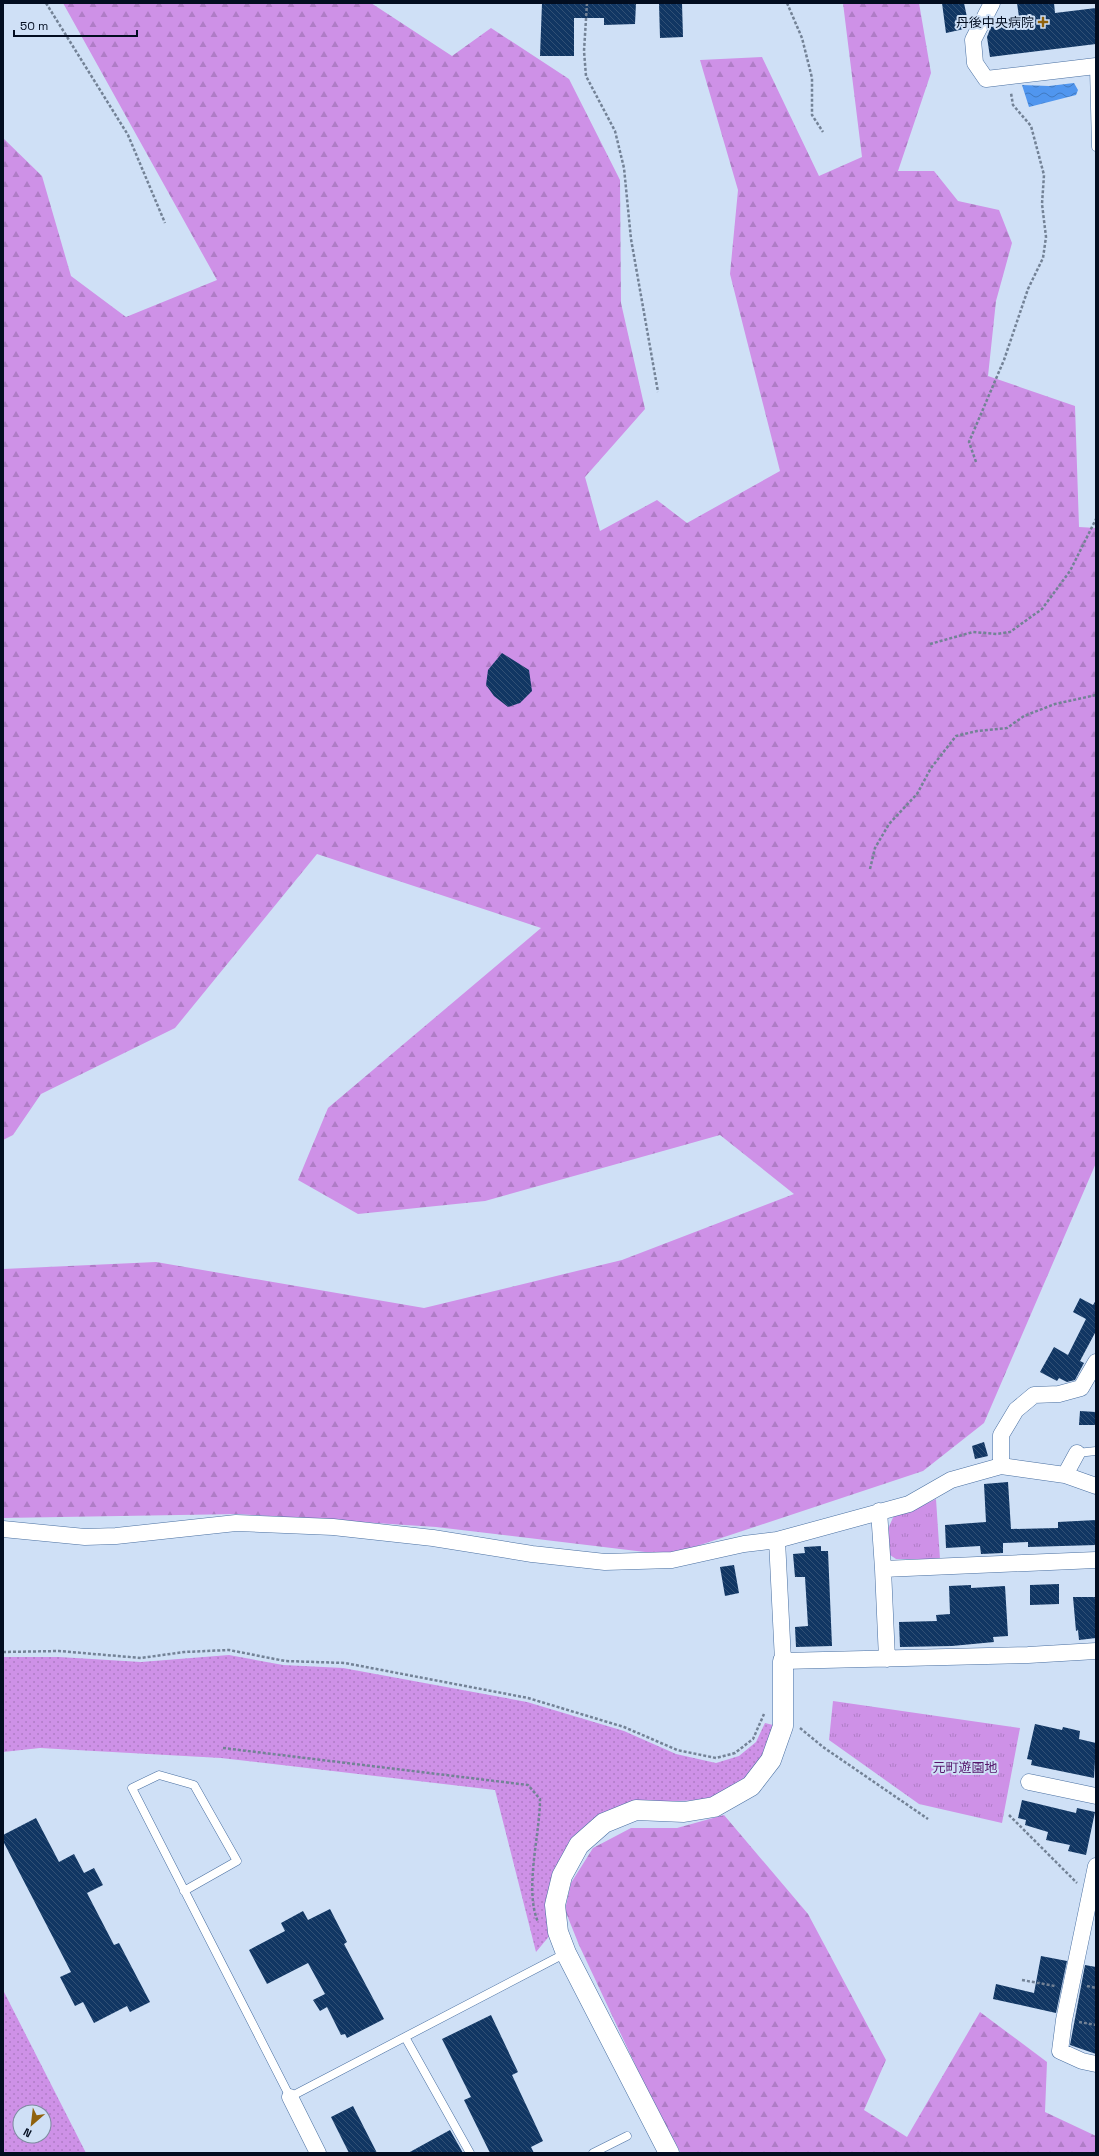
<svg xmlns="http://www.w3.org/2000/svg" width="1099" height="2156" viewBox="0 0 1099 2156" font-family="'Space Grotesk','Noto Sans JP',sans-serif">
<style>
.grass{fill:url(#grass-dots);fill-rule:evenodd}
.forest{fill:url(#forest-firs)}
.park{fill:url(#park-tufts)}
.water{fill:url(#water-waves)}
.building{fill:url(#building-back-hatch)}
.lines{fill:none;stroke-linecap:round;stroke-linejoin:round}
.service-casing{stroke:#496fa1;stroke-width:9}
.minor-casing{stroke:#496fa1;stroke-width:17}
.tertiary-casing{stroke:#496fa1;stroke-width:21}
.path{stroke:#738296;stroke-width:2.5;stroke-dasharray:3 2;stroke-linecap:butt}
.service{stroke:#fff;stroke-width:8}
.minor{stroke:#fff;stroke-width:16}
.tertiary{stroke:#fff;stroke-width:20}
.poi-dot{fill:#90620d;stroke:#cfe0f6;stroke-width:1.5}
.labels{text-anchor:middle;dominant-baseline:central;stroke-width:4;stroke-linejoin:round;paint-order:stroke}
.poi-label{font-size:13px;fill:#020d20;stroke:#cfe0f6;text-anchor:end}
.park-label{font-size:13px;fill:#55156b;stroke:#cfe0f6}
</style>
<defs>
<pattern id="grass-dots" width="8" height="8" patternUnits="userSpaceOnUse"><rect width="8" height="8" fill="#ce91e7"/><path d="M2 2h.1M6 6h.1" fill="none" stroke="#af7cc6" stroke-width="1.8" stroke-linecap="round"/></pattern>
<pattern id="forest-firs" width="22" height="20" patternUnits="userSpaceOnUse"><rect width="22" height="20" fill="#ce91e7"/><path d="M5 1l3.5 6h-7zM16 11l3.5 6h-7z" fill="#af7cc6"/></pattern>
<pattern id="park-tufts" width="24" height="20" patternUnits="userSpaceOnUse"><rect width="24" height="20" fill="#ce91e7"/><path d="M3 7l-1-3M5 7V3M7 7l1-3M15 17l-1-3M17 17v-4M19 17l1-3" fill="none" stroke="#af7cc6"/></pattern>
<pattern id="water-waves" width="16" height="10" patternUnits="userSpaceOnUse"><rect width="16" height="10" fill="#5096ef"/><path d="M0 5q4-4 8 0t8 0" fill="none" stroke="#4079c1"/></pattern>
<pattern id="building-back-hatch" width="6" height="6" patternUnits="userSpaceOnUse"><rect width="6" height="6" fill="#113663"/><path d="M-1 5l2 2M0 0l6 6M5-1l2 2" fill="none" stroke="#315075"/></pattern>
</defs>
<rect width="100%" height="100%" fill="#cfe0f6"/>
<path class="grass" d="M229,1655l54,10 60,3 184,34 97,29 52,23 40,9 23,-7 17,-14 9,-19 8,2 -9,31 -18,22 -34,22 -75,2 -63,38 -23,94 -15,18 -41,-162 -274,-32 -181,-10 -37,4v-95h56l82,5z
M3,1990l83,163h-83zM20,2112h24v24h-24z"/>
<path class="forest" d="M63,3h308l81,53 39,-28 78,51 51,101 1,123 24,106 -60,68 15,54 57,-31 30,23 93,-52 -50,-197 8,-84 -38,-130 62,-3 57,119 43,-19 -19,-154h76l12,70 -33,98h36l24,30 41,9 13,33 -16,58 -8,75 87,30 4,121 17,1v635l-112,260 -61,48 -253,84 -234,-28 -198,-13 -235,4v-249l153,-7 268,46 198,-48 172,-66 -74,-59 -235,66 -127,13 -60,-34 30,-72 213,-180 -224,-74 -142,174 -134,66 -28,41 -10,5v-1002l39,38 29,100 55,41 91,-37z
M724,1815l84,99 78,146 -22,50 43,27 73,-125 67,50 -2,50 51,24v17h-415l-24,-42 -78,-166 -14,-35 6,-27 22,-35 38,-20h46z"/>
<path class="park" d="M936,1499l4,60h-44l-6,-4 -2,-26 7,-16 16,-2z
M833,1701l187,27 -18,95 -83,-19 -90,-64z"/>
<path class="water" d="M1074,83l4,7 -2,5 -47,12 -7,-22 27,1z"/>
<path class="building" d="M542,3h94l-1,21 -31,1v-7h-30v38h-34z
M659,3h23l1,34 -23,1z
M942,3h22l4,19 -4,7 -18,4z
M1017,3h37l1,10 41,-5v36l-106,13 -3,-20 5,-13 2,-5 25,-2z
M502,653l27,17 3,21 -12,12 -12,4 -14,-11 -8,-11 2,-15z
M1080,1298l13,7 3,-5v31l-16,30 4,2 -9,17 -8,2 -8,-4 -2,3 -17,-9 14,-25 14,8 18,-36 -13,-7z
M1080,1411l16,1v13h-17z
M984,1442l4,14 -13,3 -3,-13z
M1008,1482l3,47 47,-1v-6l38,-2v25l-68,2v-5l-25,1v10l-22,1 -1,-8 -34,2 -1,-23 41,-3 -2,-38z
M821,1546v5h7l4,95 -36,1 -1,-20 13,-1 -3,-49h-10l-2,-23 12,-1 -1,-6z
M734,1565l5,28 -14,3 -5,-29z
M1059,1584v20l-29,1v-20z
M971,1585v3l34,-2 3,50 -15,1 1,5 -42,4 -52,1 -1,-25 38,-1 -1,-6 14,-1 -1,-28z
M1073,1597h23v41l-17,2 -1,-10 -2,1z
M1035,1724l27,6 1,-3 17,4 -1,8 17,4 -2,35 -63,-13 1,-5 -5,-1z
M1022,1800l54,13 1,-5 18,4 -9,43 -18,-4 2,-6 -24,-5 2,-8 -23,-7 1,-5 -8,-2z
M36,1818l23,44 15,-8 10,19 10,-5 9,17 -16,8 27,52 5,-2 31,59 -20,10 -3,-6 -33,17 -11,-21 -8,4 -15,-29 11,-5 -68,-131v-6z
M330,1909l17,33 -3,2 40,75 -37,19 -2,-4 -4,1 -14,-28 -7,4 -7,-11 12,-6 -17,-31 -41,21 -18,-34 36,-19 -4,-8 22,-12 5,9z
M1041,1956l26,5 -11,52 -63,-14 3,-15 38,9z
M1085,1965l11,2v87l-26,-9z
M491,2015l27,57 -6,3 31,66 -12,6 3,6h-44l-26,-53 7,-3 -29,-58z
M353,2106l24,47h-28l-18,-36z
M450,2130l13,23h-55z"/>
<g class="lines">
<g class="service-casing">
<path id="service" d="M1094,67l2,80
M1077,1453l19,-2
M184,1891l53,-30 -43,-76 -35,-10 -27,13 158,309 276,-144
M405,2037l65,116
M593,2153l34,-17"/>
</g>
<g class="minor-casing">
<path id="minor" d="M992,3l-19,37 2,23 11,16 110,-13
M1001,1466v-31l15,-25 18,-15 25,-1 22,-6 15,-26
M1065,1475l12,-22
M879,1511l4,58
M3,1529l82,8 31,-1 120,-13 97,4 100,11 99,16 73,8 67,-2 72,-16 33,-4 132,-36 42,-24 50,-14 64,9 31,11
M777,1540l6,121 245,-6 68,-4
M887,1659l-4,-90 213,-9
M1029,1782l67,14
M1096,1866l-32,154 -4,31 22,10 14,3
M290,2097l28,56"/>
</g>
<g class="tertiary-casing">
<path id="tertiary" d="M669,2153l-103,-200 -8,-21 -3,-27 7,-29 17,-31 25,-22 32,-13 48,2 30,-5 37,-21 20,-26 12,-34v-65"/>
</g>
<path class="path" d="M46,3l82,132 37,88
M587,3l-3,48 2,25 29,55 9,37 7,71 27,153
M787,3l15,35 10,40v37l11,17
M976,462l-7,-20 35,-82 24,-71 15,-31 3,-21 -4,-33 2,-29 -13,-49 -18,-21 -2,-12
M930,644l43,-12 24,2 13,-2 32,-23 28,-38 26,-52
M870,869l5,-21 14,-24 28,-30 14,-26 25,-32 21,-5 30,-3 17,-12 31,-12 41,-9
M3,1652l56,-1 82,7 43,-6 45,-2 56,11 60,2 183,35 96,29 53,23 39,8 19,-5 18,-14 11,-25
M800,1728l23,19 105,72
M223,1748l305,37 12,14c0,36 -16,90 -2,123
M1009,1815l68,68
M1022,1980l33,6
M1087,1986l9,2
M1079,2022l17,3"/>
<use href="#service" class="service"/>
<use href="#minor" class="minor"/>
<use href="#tertiary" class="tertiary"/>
</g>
<path class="poi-dot" d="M1041 16h4v4h4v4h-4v4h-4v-4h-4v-4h4z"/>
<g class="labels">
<g class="poi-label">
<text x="1034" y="22">丹後中央病院</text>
</g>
<g class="park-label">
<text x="965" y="1767">元町遊園地</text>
</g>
</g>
<rect width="1099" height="2156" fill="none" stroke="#020d20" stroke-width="8"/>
<g transform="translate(32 2124) rotate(208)"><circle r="19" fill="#cfe0f6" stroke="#7d8ca0"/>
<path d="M0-3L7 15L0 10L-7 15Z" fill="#90620d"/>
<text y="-6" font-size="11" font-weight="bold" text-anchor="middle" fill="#020d20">N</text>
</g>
<path d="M14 30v6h123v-6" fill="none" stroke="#020d20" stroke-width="2"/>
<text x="20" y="30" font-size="12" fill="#020d20" stroke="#cfe0f6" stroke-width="3" paint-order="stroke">50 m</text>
</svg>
